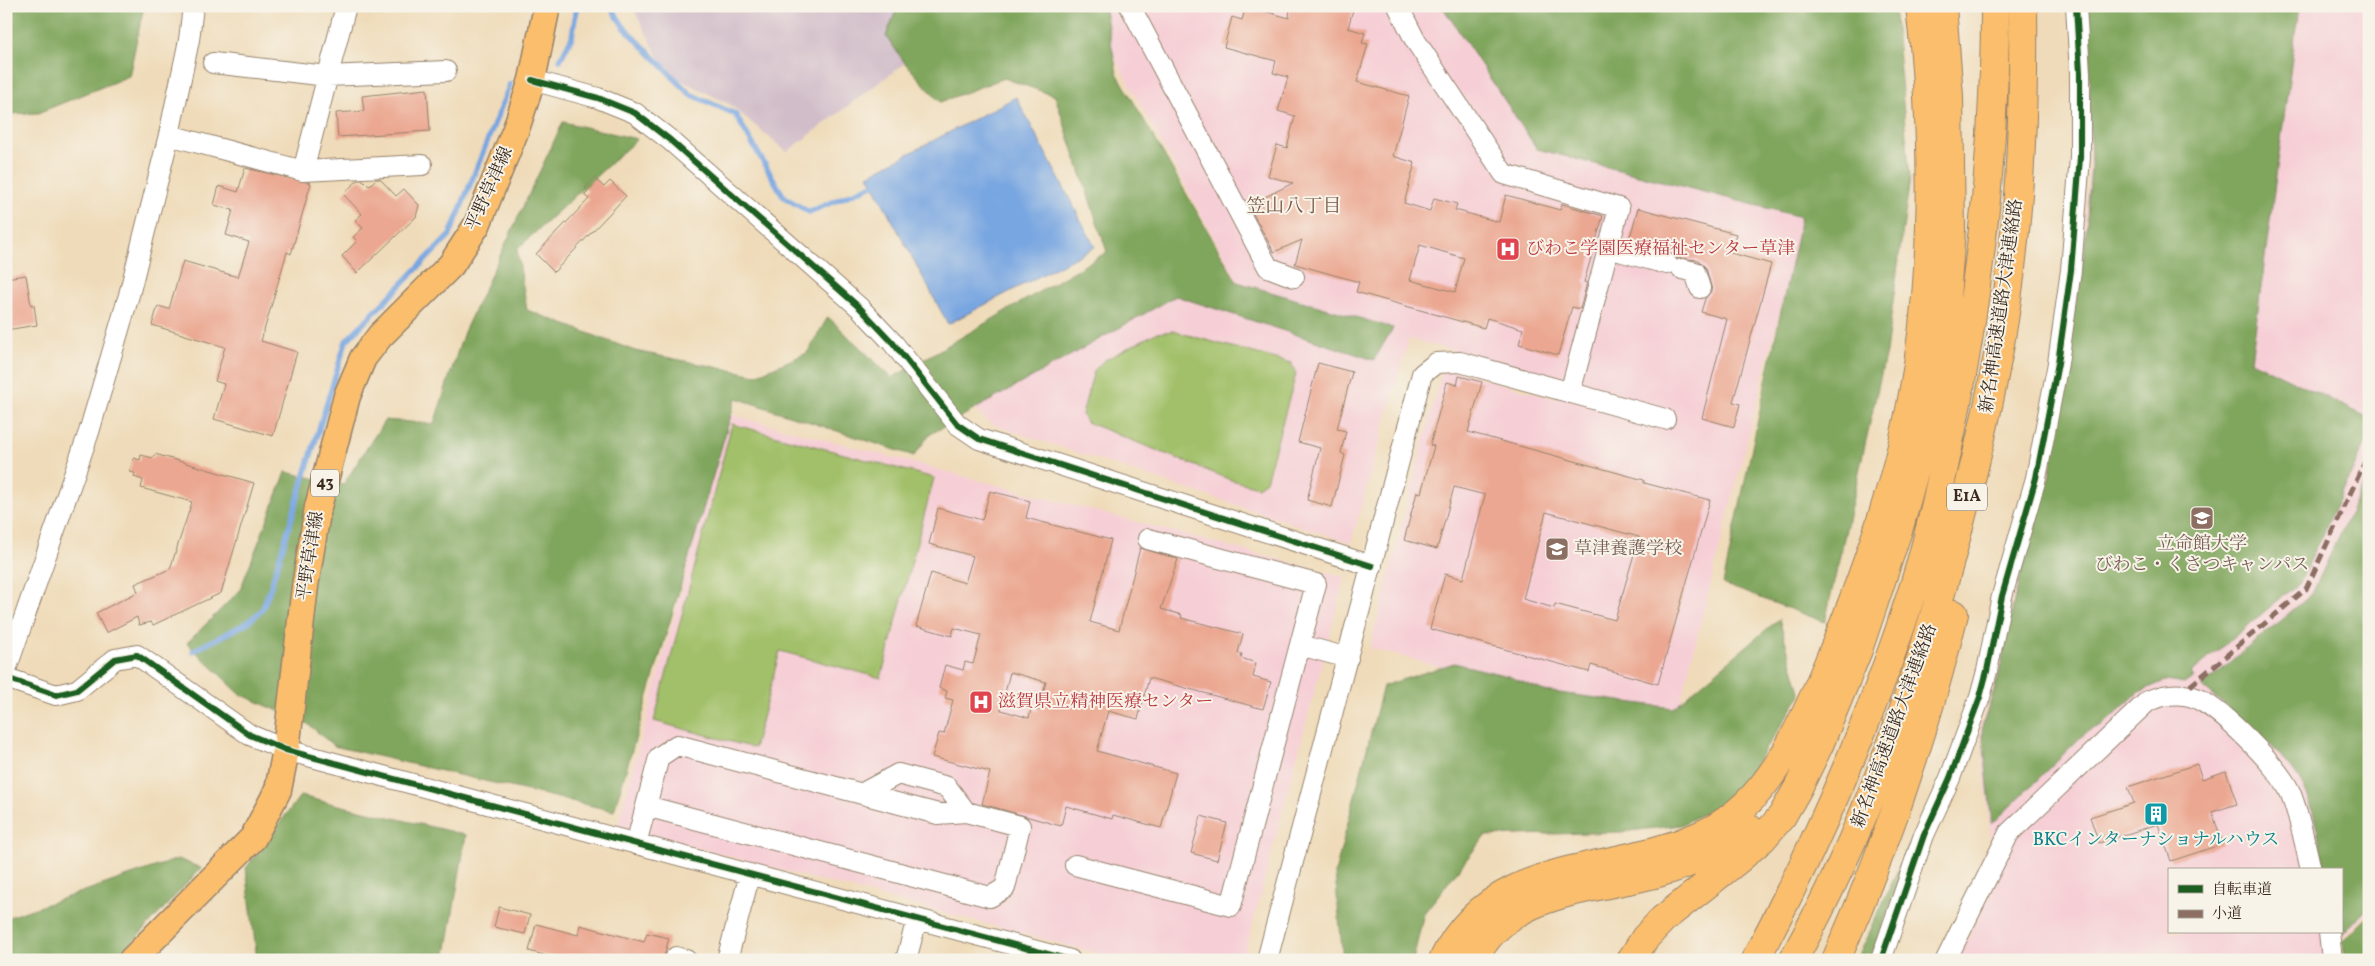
<svg xmlns="http://www.w3.org/2000/svg" width="2375" height="966" viewBox="0 0 2375 966" font-family="Vollkorn,'Noto Serif JP',serif">
<style>
.built{fill:#f6cfd6;fill-rule:evenodd}
.industrial{fill:#d1bdc9}
.green{fill:#a1c069;stroke:#6e7544}
.forest{fill:#80a65d;stroke:#5e683e}
.water{fill:#78a6e1;stroke:#5a6880}
.lines{fill:none;stroke-linecap:round;stroke-linejoin:round}
.stream{stroke:#78a6e1;stroke-width:5.5}
.building{fill:#eba791;fill-rule:evenodd}
.minor-casing{stroke:#95826c;stroke-width:22}
.major-casing{stroke:#95826c;stroke-width:29}
.highway-casing{stroke:#95826c;stroke-width:30}
.minor{stroke:#fff;stroke-width:20}
.major{stroke:#fabe6d;stroke-width:26}
.highway{stroke:#fabe6d;stroke-width:28}
.quiet{stroke:#8d6e63;stroke-width:5;stroke-dasharray:10 5;stroke-linecap:butt}
.cycleway-casing{stroke:#f7f3e8;stroke-width:9}
.cycleway{stroke:#1b5e20;stroke-width:6}
.labels{text-anchor:middle;dominant-baseline:central;stroke-width:4;stroke-linejoin:round;paint-order:stroke}
.shield{fill:#f7f3e8;stroke:#73665b;stroke-width:1}
.shield-label{font-size:16px;font-weight:bold;fill:#3b2a1e}
.street-label{font-size:18px;fill:#3b2a1e;stroke:#f7f3e8}
.health-label{font-size:18px;fill:#be3a42;stroke:#f7f3e8;text-anchor:start}
.education-label{font-size:18px;fill:#785e54;stroke:#f7f3e8}
.culture-label{font-size:18px;fill:#0d838f;stroke:#f7f3e8}
.neighbourhood-label{font-size:19px;fill:#795646;stroke:#f7f3e8}
</style>
<rect width="100%" height="100%" fill="#f7f3e8"/>
<filter id="ink" filterUnits="userSpaceOnUse"><feTurbulence type="fractalNoise" baseFrequency=".02" numOctaves="2"/><feDisplacementMap in="SourceGraphic" scale="10" xChannelSelector="R" yChannelSelector="G"/><feConvolveMatrix kernelMatrix="1 2 1 2 8 2 1 2 1" color-interpolation-filters="sRGB"/></filter>
<filter id="wash" filterUnits="userSpaceOnUse"><feTurbulence type="fractalNoise" baseFrequency=".0096" numOctaves="4" result="noise"/><feDisplacementMap in="SourceGraphic" scale="20" xChannelSelector="R" yChannelSelector="G"/><feGaussianBlur stdDeviation="1.12" result="paint"/><feColorMatrix in="noise" values="0 0 0 0 0 0 0 0 0 0 0 0 0 0 0 0 0 1.4 0 .05"/><feComposite in="paint" operator="in"/></filter>
<g filter="url(#wash)">
<rect width="100%" height="100%" fill="#efdbb9"/>
<path class="built" d="M1086,6h382l340,194 -134,528 -304,-80 72,-277 13,-1 101,29 6,-21 -153,-39 -58,204 -360,-119 -35,-29 218,-108 73,11z
M2086,6h283v905l-47,49h-364l37,-79 -15,-154 17,-53 16,-78 34,-118 36,-232 6,-79zM2169,870h172v62h-172z
M729,414l616,163 -102,383h-120l-506,-133z"/>
<path class="industrial" d="M632,6h266l-12,30 19,27 -118,89 -58,-48 -62,-31z"/>
<path class="green" d="M1173,331l118,32 5,11 -30,107 -8,6 -27,-7 -145,-58 -4,-8 12,-43 9,-10 53,-28z
M732,424l202,54 -53,200 -101,-27 -26,97 -100,-27z"/>
<path class="forest" d="M6,6h138l-15,70 -91,37 -32,1z
M898,6h206l13,67 120,209 156,46 -19,32 -198,-64 -247,139 -15,21 -178,-58 -122,413 -280,-65 -26,-22 -68,-30 -53,-51 53,-53 46,-118 57,13 42,-65 49,4 30,-92 99,-210 74,17 -120,110 10,61 108,41 121,24 51,-22 21,-36 64,61 215,-126 -52,-156 -51,-18 -64,24 -35,-39 -19,-27z
M1442,6h452l16,172 -24,174 -61,270 -102,-38 78,-367 -264,-68z
M2088,6h211l-48,355 118,57v18l-69,146 -109,91 3,4 -10,7 -19,-3 -26,11 -35,32 -18,8 -94,92 -10,-97 17,-52 16,-79 34,-117 36,-234 6,-78z
M2369,472v435l-29,29 1,-66h-16c-6,-27 -9,-57 -21,-82 -18,-37 -71,-74 -102,-102l110,-92z
M1779,619l22,76 -68,103 -52,27 -60,7 -136,4 -61,77 -11,47h-70l-8,-87 48,-187 71,-23 54,13 36,15 129,17z
M300,796l166,39 -21,125h-188l-11,-92z
M1913,836l1,3 -44,121h-13z
M178,859l23,9 -85,92h-110v-42z
M2369,915v45h-24l-2,-18z"/>
<path class="water" d="M1016,97l79,150 -147,77 -80,-149z"/>
<g class="lines">
<path class="stream" d="M610,6l14,21 66,67 45,20 49,83 25,15 64,-27
M560,60l12,-23 5,-31
M193,651l54,-28 15,-13 8,-21 76,-248 104,-106 60,-151"/>
</g>
<g id="blocks">
<path class="building" d="M1246,6l43,12 1,-12h64l-6,22 17,5 -3,10 6,1 -11,38 52,14 -16,60 22,7 -11,40 26,8 4,-13 23,6 -2,6 44,12 7,-27 54,15 2,-6 41,12 -19,66 3,1 -7,26 -8,-2 -14,48 -39,-11 4,-15 -36,-11 -3,10 -128,-36 3,-10 -64,-18 7,-24 -28,12 -23,-42 4,-2 -2,-5 40,-20 -25,-7 9,-31 10,3 8,-32 -17,-5 10,-34 -15,-4 3,-12 -52,-14 8,-30 10,3zM1420,245l44,13 -9,34 -45,-12z
M427,89l3,42 -92,6 -2,-24 28,-2 -2,-15z
M245,168l66,15 -20,71 -4,-2 -26,89 36,11 -24,84 -59,-17 10,-35 -9,-3 10,-34 -73,-22 6,-19 11,3 14,-48 55,16 11,-35 -23,-7 7,-25 -19,-5 5,-19 19,6z
M594,178l10,9 6,-6 16,15 -72,76 -18,-18 53,-55 -5,-4 4,-4 -3,-3z
M376,179h4l16,17 8,-7 15,16 -3,12 -59,56 -15,-17 15,-15 -4,-4 10,-9 -8,-8 7,-6 -19,-20 15,-14h5l6,6z
M1638,208l98,26 -5,19 40,11 -38,138 7,2 -6,23 -32,-9 25,-99 -26,-7 4,-13 7,-9 -6,-22 -8,-8 -21,-2 -7,-5 -41,-12z
M26,275l5,30h3l3,20 -31,5v-52z
M1318,363l34,9 -15,57 9,2 -5,22 4,2 -13,52 -25,-7 13,-52 -22,-6z
M1459,376l23,6 -14,50 176,48v3l66,17 -52,184 -67,-19 -2,7 -159,-43 15,-55 18,5 22,-84 -31,-8 -17,62 -33,-9 13,-48 4,1 13,-47 -4,-1 17,-63 10,3zM1546,512l93,25 -24,83 -60,-16 -1,4 -31,-9z
M155,454l99,29 -33,110 -68,32 -2,-3 -12,3 -2,-8 -31,16 -10,-20 42,-21 -3,-8 35,-15 22,-67 -51,-14 2,-8 -9,-3 1,-4 -6,-1 5,-14 6,2 1,-5 12,3z
M990,491l40,10 -4,17 85,22 -21,82 29,8 21,-82 38,11 -17,50 21,6 -1,3 62,16 -5,19 4,1 -1,4 15,5 -3,14 18,5 -8,27 -114,-31 -11,41 -30,-8 -11,40 79,22 -15,55 -48,-13 -1,4 -46,-13 -5,20 -79,-22 8,-32 -58,-15 7,-24 5,1 9,-34 -8,-2 2,-7 -8,-3 6,-23 18,5 2,-8 8,2 8,-29 -27,-7 -2,8 -36,-10 15,-53 34,10 8,-27 -44,-12 9,-36 44,12zM1010,672l36,10 -8,29 -7,-2 -2,9 -28,-8z
M2197,764l5,15 24,-8 11,33 -25,8 11,32 -52,17 -13,-37 -59,19 -9,-26 44,-14 -6,-16z
M1201,816l26,7 -10,37 -26,-7z
M499,907l31,8 -5,19 -31,-7z
M536,924l42,11 2,-10 64,17 3,-9 22,5 -6,22h-101l-33,-9z"/>
</g>
</g>
<g filter="url(#ink)">
<use href="#blocks" fill-opacity="0" stroke="#95826c" stroke-width="1"/>
<g class="lines">
<g class="minor-casing">
<path id="minor" d="M1130,6l138,261 26,10
M1398,6l17,34 89,134 115,34 -49,185
M213,63l114,13 119,-5
M532,80l66,18 37,15 35,27 190,168 33,35 64,81 22,15 393,127
M169,135l134,36 119,-6
M303,171l43,-165
M1608,248l59,16
M1682,269l13,3 5,16
M1300,645l48,13
M6,670l83,-238 40,-137 40,-160 20,-95 4,-34
M6,678l50,17 21,-5 38,-31 22,-4 113,80 36,15 784,210
M863,793l35,-19 49,13 19,25
M636,844l23,-87 18,-12 261,69 28,-2 54,14 -15,62 -15,9 -344,-91
M1075,865l156,41 85,-322 -168,-45
M2329,932l3,28
M676,957l10,3
M727,960l23,-86
M906,960l11,-41
M1267,960l155,-586 14,-11 24,-1 205,57
M1881,960l43,-125 26,-57 30,-81 7,-26 15,-75 34,-118 22,-115 13,-93 9,-113v-84l-4,-67
M1946,960l63,-127 139,-132c14,-6 29,-9 45,-4 26,9 85,69 97,95 10,24 15,53 21,78"/>
</g>
<g class="major-casing">
<path id="major" d="M132,960l121,-122 25,-48 8,-40 19,-164 13,-79 29,-111 16,-38 17,-22 71,-71 26,-40 39,-96 16,-49 15,-74"/>
</g>
<g class="highway-casing">
<path id="highway" d="M1443,960c52,-107 173,-83 264,-128 62,-30 95,-106 120,-166 35,-84 67,-172 84,-261 25,-128 24,-270 9,-399
M1474,960c33,-72 123,-69 187,-88 33,-9 62,-23 89,-43
M1631,960l14,-22 18,-19 76,-60 24,-21 19,-22 16,-28 21,-43 39,-95 42,-126 23,-85 14,-69 9,-71 5,-69 -2,-134 -7,-90
M1755,960c64,-120 119,-247 160,-377 15,-49 26,-100 36,-150 29,-141 44,-283 44,-427
M1793,960c77,-139 129,-288 168,-441 23,-89 43,-178 52,-269 9,-81 11,-162 10,-244
M1836,960c50,-113 89,-227 118,-346"/>
</g>
<use href="#minor" class="minor"/>
<use href="#major" class="major"/>
<use href="#highway" class="highway"/>
<path class="quiet" d="M2190,686l116,-97 63,-136"/>
<g class="cycleway-casing">
<path id="cycleway" d="M532,80l66,18 37,15 35,27 190,168 33,35 64,81 22,15 393,127
M6,678l50,17 21,-5 38,-31 22,-4 113,80 36,15 784,210
M1881,960l43,-125 26,-57 30,-81 7,-26 15,-75 34,-118 22,-115 13,-93 9,-113v-84l-4,-67"/>
</g>
<use href="#cycleway" class="cycleway"/>
</g>
</g>
<defs>
<g id="hospital-square" transform="scale(1.25)"><rect x="-9" y="-9" width="18" height="18" rx="4" fill="#e0444e" stroke="#f7f3e8"/><path d="M-5-5h3v3.5h4V-5h3V5h-3V1.5h-4V5h-3Z" fill="#fff"/></g>
<g id="university-square" transform="scale(1.25)"><rect x="-9" y="-9" width="18" height="18" rx="4" fill="#8d6e63" stroke="#f7f3e8"/><path d="M0-5L7-2L0 1L-7-2ZM-4 1L0 2.5L4 1V4Q0 6-4 4Z" fill="#fff"/></g>
<g id="school-square" transform="scale(1.25)"><rect x="-9" y="-9" width="18" height="18" rx="4" fill="#8d6e63" stroke="#f7f3e8"/><path d="M0-5L7-2L0 1L-7-2ZM-4 1L0 2.5L4 1V4Q0 6-4 4Z" fill="#fff"/></g>
<g id="building-square" transform="scale(1.25)"><rect x="-9" y="-9" width="18" height="18" rx="4" fill="#0f9aa8" stroke="#f7f3e8"/><path d="M-4-6H4V6H1V3H-1V6H-4ZM-2.5-4.3h1.7v1.8h-1.7ZM.8-4.3h1.7v1.8H.8ZM-2.5-1h1.7V.8h-1.7ZM.8-1h1.7V.8H.8Z" fill="#fff"/></g>
</defs>
<g fill-rule="evenodd">
<use href="#hospital-square" x="1508" y="249"/>
<use href="#university-square" x="2202" y="518"/>
<use href="#school-square" x="1557" y="549"/>
<use href="#hospital-square" x="981" y="702"/>
<use href="#building-square" x="2156" y="814"/>
</g>
<g class="labels">
<g class="shield">
<rect x="311" y="469.5" width="28" height="27" rx="4"/>
<rect x="1947" y="483.5" width="40" height="27" rx="4"/>
</g>
<g class="shield-label">
<text x="325" y="483">43</text>
<text x="1967" y="497">E1A</text>
</g>
<g class="street-label">
<text transform="translate(490 189) rotate(-66)">平野草津線</text>
<text transform="translate(2002 306) rotate(-82)">新名神高速道路大津連絡路</text>
<text transform="translate(311 556) rotate(-81)">平野草津線</text>
<text transform="translate(1895 726) rotate(-70)">新名神高速道路大津連絡路</text>
</g>
<g class="health-label">
<text x="1526" y="249">びわこ学園医療福祉センター草津</text>
<text x="998" y="702">滋賀県立精神医療センター</text>
</g>
<g class="education-label">
<text x="2202" y="544">立命館大学<tspan x="2202" dy="21">びわこ・くさつキャンパス</tspan></text>
<text x="1574" y="549" text-anchor="start">草津養護学校</text>
</g>
<g class="culture-label">
<text x="2156" y="840">BKCインターナショナルハウス</text>
</g>
<g class="neighbourhood-label">
<text x="1294" y="207">笠山八丁目</text>
</g>
</g>
<rect width="2375" height="966" fill="none" stroke="#f7f3e8" stroke-width="25"/>
<rect x="2168" y="868" width="175" height="65" fill="#f7f3e8" stroke="#aca397"/>
<rect x="2178" y="885" width="25" height="8" fill="#1b5e20" stroke="#aca397"/>
<text x="2212" y="894" font-size="15" fill="#3b2a1e">自転車道</text>
<rect x="2178" y="910" width="25" height="8" fill="#8d6e63" stroke="#aca397"/>
<text x="2212" y="918" font-size="15" fill="#3b2a1e">小道</text>
</svg>
